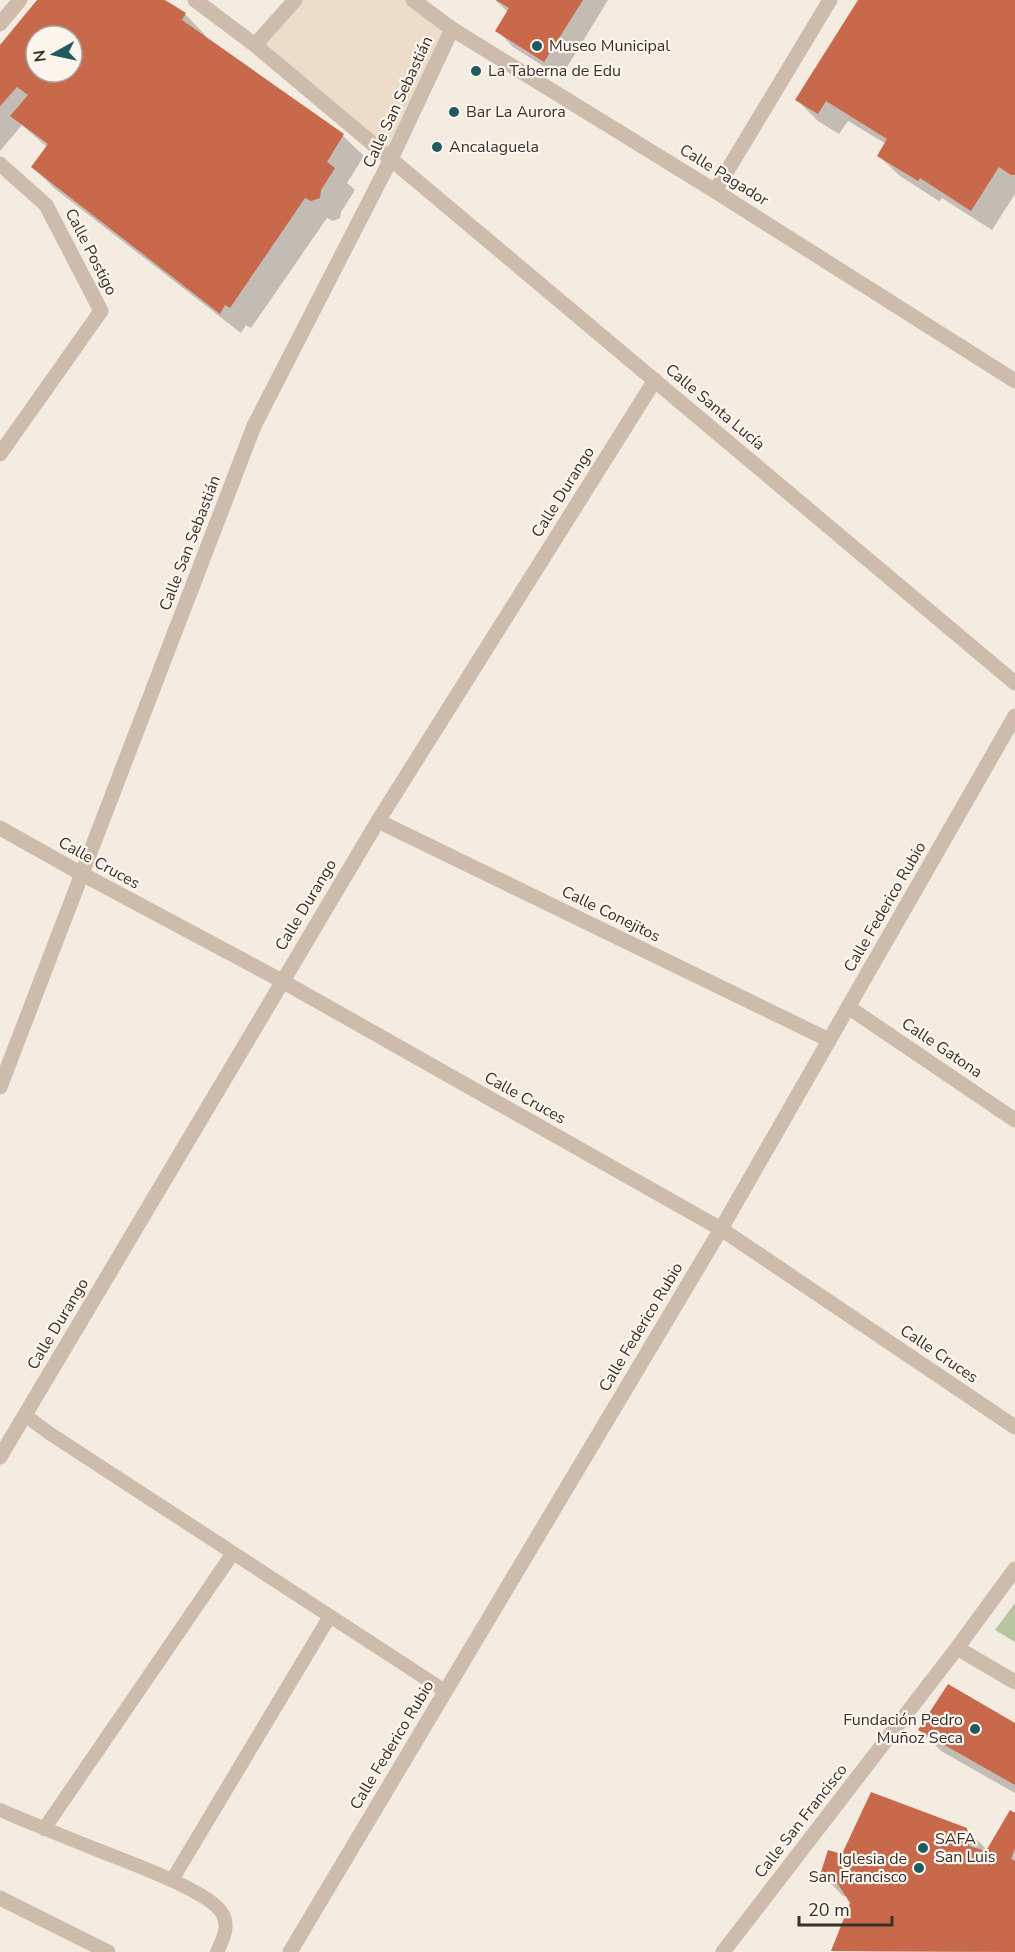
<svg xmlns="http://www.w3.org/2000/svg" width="1015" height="1952" viewBox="0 0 1015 1952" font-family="'Nunito Sans',sans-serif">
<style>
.green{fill:#b8c4a0}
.plaza{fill:#ecdcc8}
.shadow{fill:#0003;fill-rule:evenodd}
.building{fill:#c8694b;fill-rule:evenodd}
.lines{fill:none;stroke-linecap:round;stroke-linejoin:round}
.service{stroke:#cdbbac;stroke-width:14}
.minor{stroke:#cdbbac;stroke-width:15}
.tertiary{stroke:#cdbbac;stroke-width:15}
.poi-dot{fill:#1f5a5e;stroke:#fbf5ee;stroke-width:2}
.labels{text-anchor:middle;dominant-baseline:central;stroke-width:4.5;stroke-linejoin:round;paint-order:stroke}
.poi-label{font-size:16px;fill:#3b302b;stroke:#fbf5ee;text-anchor:start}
.street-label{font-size:16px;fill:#3b302b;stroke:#fbf5ee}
</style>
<rect width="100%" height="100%" fill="#f4ebe1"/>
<path class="green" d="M1015,1603v39l-20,-12z"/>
<path class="plaza" d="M295,0h118l39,29 -61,130 -136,-114z"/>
<path class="shadow" d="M39,0h123l23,14 20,21 -1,2 139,99 21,20 -17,27 8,7 -14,22 -1,6 -7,3 -6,-3 -76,110 -5,-3 -5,8 -187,-145 -21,-21 14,-20 -25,-22 -22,26v-103zM36,36h36v36h-36z
M495,0h113l-47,77 -48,-30 -16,-17 11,-18z
M860,0h155v194l-23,36 -50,-32 -3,3 -39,-25 -21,-20 7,-12 -38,-23 -9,13 -21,-13 -21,-21z
M1015,1725v68l-74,-42 -21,-21z
M1015,1814v138l-182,-1 18,-48 -4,-6 -5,-2 -20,-21 20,-18 125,-26 21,21z"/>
<path class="building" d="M37,0h128l21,13 -4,7 162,114 -17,28 8,6 -14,22 -1,8 -9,3 -6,-3 -75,110 -5,-3 -5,9 -189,-147 17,-23 -38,-28 18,-21 -11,-8 -17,19v-61zM36,36h36v36h-36z
M496,0h87l-39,62 -49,-31 14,-23z
M858,0h157v175h-4l-12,-8 -28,44 -51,-33 -2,3 -41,-25 10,-17 -61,-38 -8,13 -23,-14z
M948,1684l67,39v62l-97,-55z
M871,1792l96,36 2,18 17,5 24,-41 5,3v35l-4,11 4,2v91l-184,-1 19,-48 -14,-22 -16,-6 8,-25 14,4z"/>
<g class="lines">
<path class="service" d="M25,1415l24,18 396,258
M0,1810c30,13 60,25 90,37 27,11 119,43 132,66 8,13 1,26 -5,39
M44,1829l189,-276
M172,1880l158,-264"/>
<path class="minor" d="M195,0l60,45 760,638
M413,0l39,29 263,162 300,190
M255,45l40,-45
M0,164l46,41 55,106 -101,143
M715,191l115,-191
M378,821l451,219
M848,1007l167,113
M0,1087l254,-661 137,-267 61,-130
M0,1457l378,-636 277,-441
M957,1648l58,34"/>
<path class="tertiary" d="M0,24l20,-24
M0,828l82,46 200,107 439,248 294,198
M0,1898l108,54
M290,1952l431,-723 294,-513
M723,1952l234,-304 58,-79"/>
</g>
<g class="poi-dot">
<circle cx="537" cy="46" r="6"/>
<circle cx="476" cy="71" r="6"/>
<circle cx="454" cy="112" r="6"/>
<circle cx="437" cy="147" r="6"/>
<circle cx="975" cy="1729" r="6"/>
<circle cx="923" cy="1848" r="6"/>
<circle cx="919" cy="1868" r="6"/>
</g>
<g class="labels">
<g class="poi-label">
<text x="549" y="46">Museo Municipal</text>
<text x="488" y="71">La Taberna de Edu</text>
<text x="466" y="112">Bar La Aurora</text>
<text x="449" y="147">Ancalaguela</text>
<text x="963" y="1720" text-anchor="end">Fundación Pedro<tspan x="963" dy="18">Muñoz Seca</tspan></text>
<text x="935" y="1839">SAFA<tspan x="935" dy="18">San Luis</tspan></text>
<text x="907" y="1859" text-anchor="end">Iglesia de<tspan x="907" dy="18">San Francisco</tspan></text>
</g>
<g class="street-label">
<text transform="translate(398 102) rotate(-65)">Calle San Sebastián</text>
<text transform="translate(724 175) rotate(32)">Calle Pagador</text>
<text transform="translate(91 252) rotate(63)">Calle Postigo</text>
<text transform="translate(715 407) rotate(40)">Calle Santa Lucía</text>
<text transform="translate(563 492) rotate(-58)">Calle Durango</text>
<text transform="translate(190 543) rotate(-69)">Calle San Sebastián</text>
<text transform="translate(99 863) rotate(29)">Calle Cruces</text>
<text transform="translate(306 905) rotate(-59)">Calle Durango</text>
<text transform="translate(885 907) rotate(-60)">Calle Federico Rubio</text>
<text transform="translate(611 914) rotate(26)">Calle Conejitos</text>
<text transform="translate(942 1048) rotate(34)">Calle Gatona</text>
<text transform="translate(525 1098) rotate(29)">Calle Cruces</text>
<text transform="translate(58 1324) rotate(-59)">Calle Durango</text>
<text transform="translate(641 1327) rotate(-59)">Calle Federico Rubio</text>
<text transform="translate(939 1354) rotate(34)">Calle Cruces</text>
<text transform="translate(392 1745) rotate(-59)">Calle Federico Rubio</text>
<text transform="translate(801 1821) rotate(-52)">Calle San Francisco</text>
</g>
</g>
<g transform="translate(54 54) rotate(262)"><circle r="28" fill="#fbf5ee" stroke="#aea6a0" stroke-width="1.5"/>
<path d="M0-4.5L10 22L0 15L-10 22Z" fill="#1f5a5e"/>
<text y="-9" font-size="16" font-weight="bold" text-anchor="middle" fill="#3b302b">N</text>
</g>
<path d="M799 1916v9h93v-9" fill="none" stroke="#3b302b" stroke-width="3"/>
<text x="808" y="1916" font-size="18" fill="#3b302b" stroke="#fbf5ee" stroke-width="4.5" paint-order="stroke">20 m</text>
</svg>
